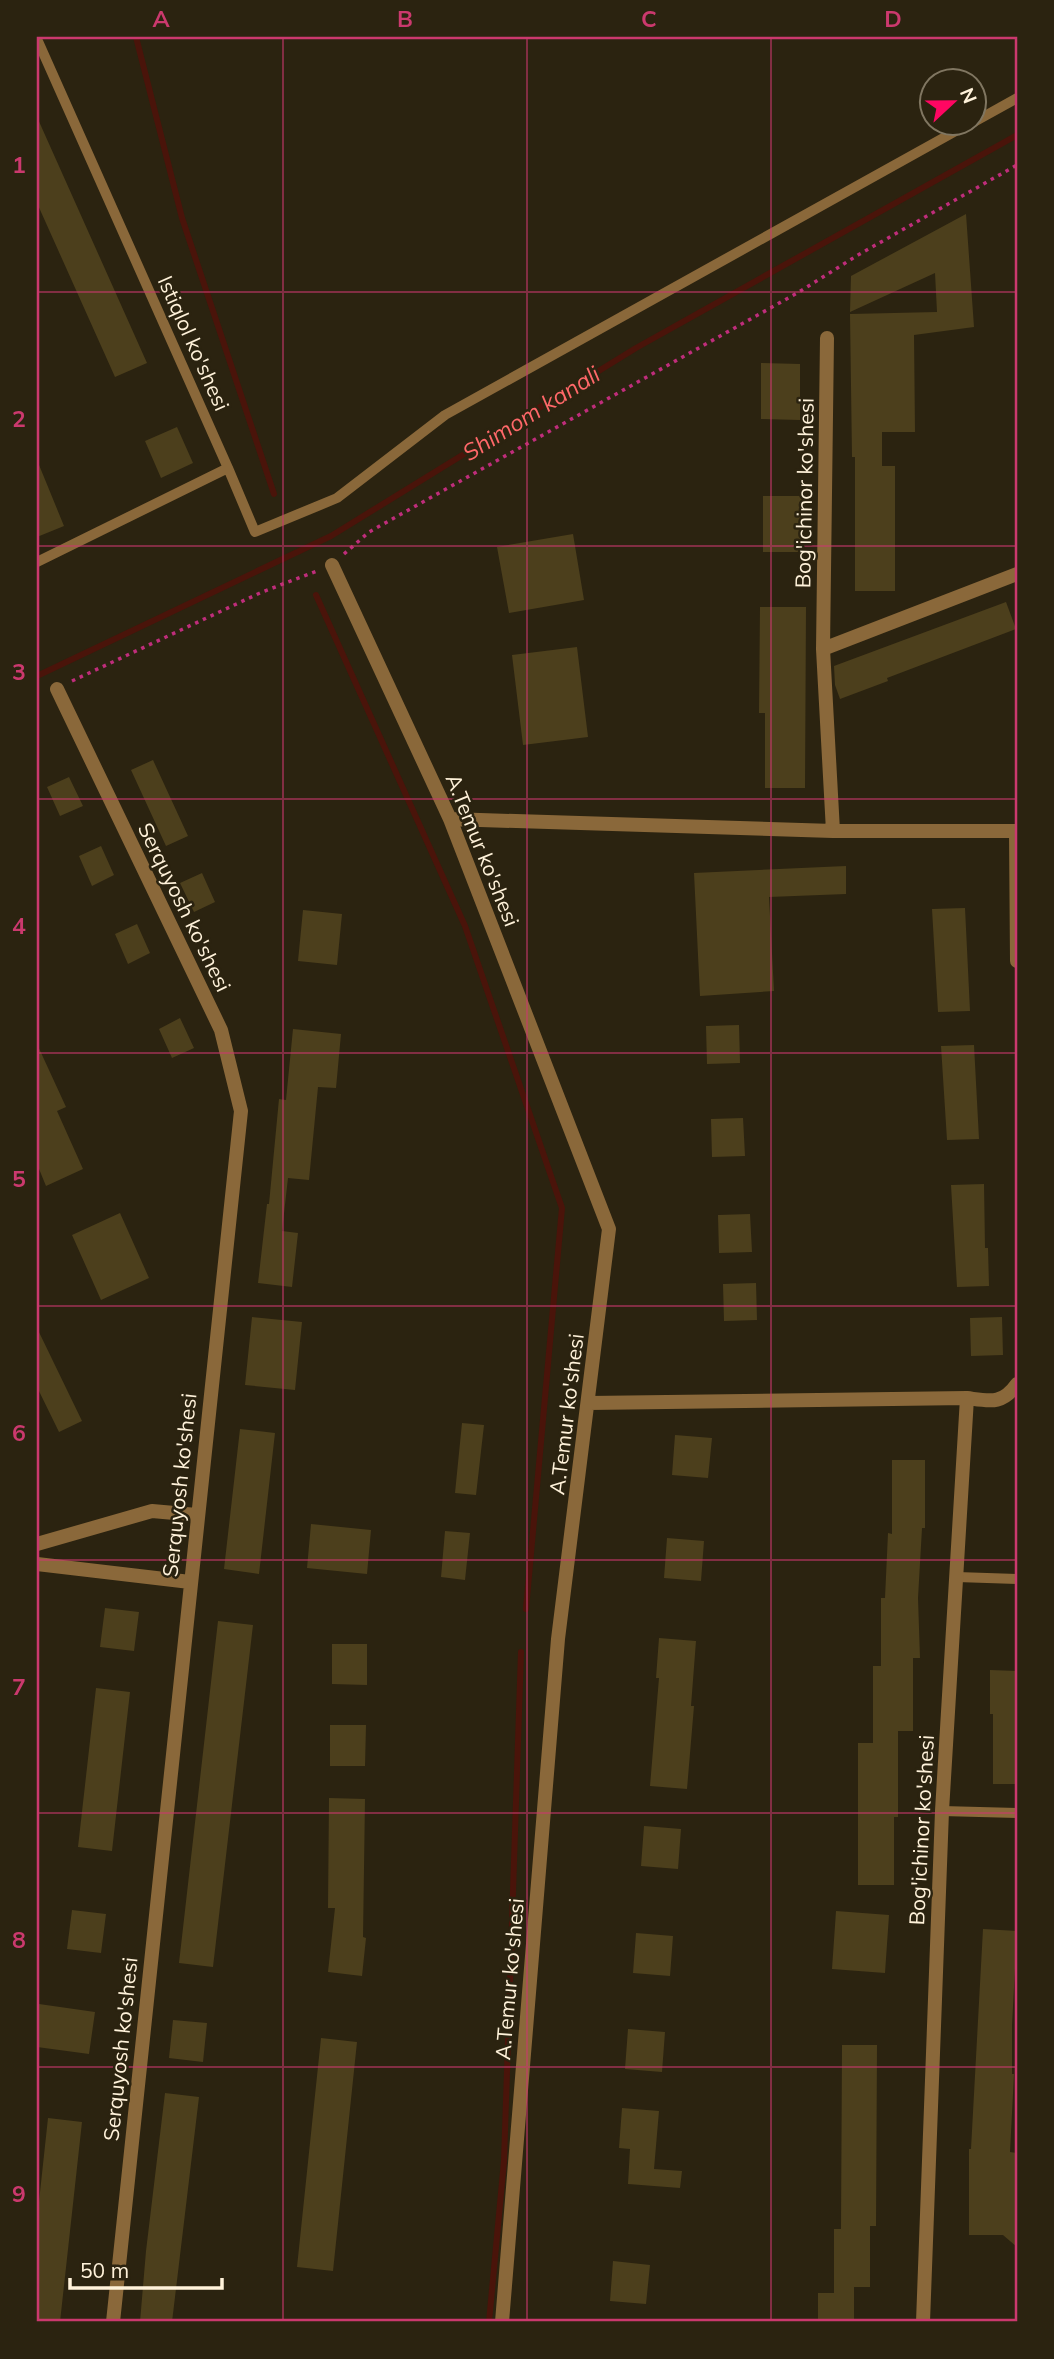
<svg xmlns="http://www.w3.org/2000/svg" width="1054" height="2359" viewBox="0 0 1054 2359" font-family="Mulish,sans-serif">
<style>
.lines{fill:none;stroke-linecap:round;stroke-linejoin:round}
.stream{stroke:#4a140a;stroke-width:6}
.building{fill:#4c3f1c}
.path{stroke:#bf2d7b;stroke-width:3.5;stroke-dasharray:3.5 5;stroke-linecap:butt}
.lane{stroke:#8a683a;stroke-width:10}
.street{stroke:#8a683a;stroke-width:14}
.grid{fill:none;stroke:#cb396e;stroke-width:2;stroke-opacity:0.55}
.labels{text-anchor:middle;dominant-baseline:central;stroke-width:5;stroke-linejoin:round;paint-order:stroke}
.street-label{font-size:21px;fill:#fff2da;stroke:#2b2310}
.water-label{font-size:23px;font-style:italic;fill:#ff6869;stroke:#2b2310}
.neatline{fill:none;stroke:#cb396e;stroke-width:2.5}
.grid-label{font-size:23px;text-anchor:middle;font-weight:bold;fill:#cb396e}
</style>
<rect width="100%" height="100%" fill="#2b2310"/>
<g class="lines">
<path class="stream" d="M136,37l46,181 92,276
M316,595l149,331 97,282 -36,401
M37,676l294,-140 305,-188 381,-213
M489,2322l15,-161 17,-509"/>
</g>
<path class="building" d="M37,117l110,246 -32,14 -78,-174z
M966,214l8,113 -60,8 1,97h-33v34h13v125h-40v-134h-3l-2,-143 87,-2 -2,-39 -85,39 1,-36z
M761,363l39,1v56l-39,-1z
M177,427l16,36 -32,15 -16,-37z
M37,460l27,66 -27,11z
M763,496h40v56h-40z
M573,534l11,66 -75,13 -12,-66z
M1006,602l10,27 -129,49 1,3 -48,18 -5,-14 -1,-19z
M760,607h46l-1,181h-40v-75h-6z
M577,647l11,90 -65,8 -11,-90z
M153,760l35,76 -22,10 -35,-76z
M69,777l14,29 -23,10 -13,-29z
M101,846l13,29 -22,11 -13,-30z
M846,866v28l-77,3 5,94 -74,5 -6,-123z
M202,873l13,29 -21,10 -14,-29z
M965,908l5,103 -32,1 -6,-103z
M303,910l39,4 -5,51 -39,-4z
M137,924l13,29 -22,11 -13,-30z
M180,1018l14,30 -22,10 -13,-29z
M739,1025l1,38 -33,1 -1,-38z
M293,1029l48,5 -5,54 -18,-1 -9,93 -21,-2 -6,53 16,2 -6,54 -34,-4 9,-79h2l10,-105 7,1z
M37,1044l29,63 -9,4 26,58 -37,17 -9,-22z
M974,1045l5,94 -32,1 -6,-94z
M743,1118l2,38 -33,1 -1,-38z
M984,1184l1,64h3l1,38 -32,1 -6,-102z
M120,1213l29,65 -48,22 -29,-65z
M750,1214l2,38 -33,1 -1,-38z
M756,1283l1,37 -33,1 -1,-37z
M252,1317l50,5 -7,68 -50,-5z
M1002,1317l1,38 -32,1 -1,-38z
M37,1328l45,93 -23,11 -22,-45z
M462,1423l22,2 -8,70 -21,-2z
M240,1429l35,4 -16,141 -35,-5z
M675,1435l37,3 -4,40 -36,-3z
M892,1460h33v68h-3l-4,70 2,60h-7v73h-15v86h-4v68h-36v-142h15v-77h8v-68h4l3,-65 4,1z
M311,1524l60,6 -4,44 -60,-6z
M445,1531l25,2 -5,47 -24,-3z
M667,1538l37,3 -3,40 -37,-3z
M105,1608l34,4 -5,39 -34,-4z
M218,1621l35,4 -40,342 -34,-4z
M659,1638l37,3 -5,65h3l-7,83 -37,-3 9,-108h-3z
M332,1644h35v41l-35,-1z
M990,1670l27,1v113h-24v-70h-3z
M96,1688l34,4 -18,159 -34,-4z
M330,1725h36l-1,41h-35z
M329,1798l36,1 -2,138 3,1 -4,38 -34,-4 7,-64h-7z
M644,1826l37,3 -3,40 -37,-3z
M72,1910l34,4 -5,39 -34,-4z
M836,1911l53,4 -4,58 -53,-4z
M983,1929l34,2 -5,94v49h2l-4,78 7,1v94l-14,-12h-34v-86h2z
M636,1933l37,3 -3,40 -37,-3z
M39,2004l56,8 -6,42 -52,-7z
M173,2020l34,3 -4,39 -34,-4z
M628,2029l37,3 -3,40 -37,-3z
M321,2038l36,4 -24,229 -36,-4z
M842,2045h35l-1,181h-6v61h-16v35h-36v-29h16v-64h7z
M165,2093l34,4 -27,225h-32l6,-71z
M622,2108l37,3 -5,58 28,2 -2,17 -52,-4 2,-35 -11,-1z
M48,2118l34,4 -22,200h-23v-102z
M613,2261l37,4 -4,39 -36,-3z"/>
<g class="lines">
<path class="path" d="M344,554l25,-22 430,-240 59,-37 159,-90
M72,681l190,-89 55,-21"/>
<path class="lane" d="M37,39l191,429 -191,94
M974,122l43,-24
M228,468l27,64 82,-34 108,-83 527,-293
M957,1577l60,2
M942,1811l75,2"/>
<path class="street" d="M827,338l-4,311 10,182
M332,565l118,254 159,410 -51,410 -56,683
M823,649l194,-75
M57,689l164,341 20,81 -128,1211
M450,819l383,12h184
M1016,831l1,130
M589,1403l378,-5
M37,1544l115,-33 45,4
M37,1564l153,18
M923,2322l19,-511 25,-413c23,3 35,7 50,-14"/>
</g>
<path class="grid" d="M283,37v2285M527,37v2285M771,37v2285M37,292h980M37,546h980M37,799h980M37,1053h980M37,1306h980M37,1560h980M37,1813h980M37,2067h980"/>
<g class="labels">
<g class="street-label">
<text transform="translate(194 343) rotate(66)">Istiqlol ko'shesi</text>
<text transform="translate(804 493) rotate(-89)">Bog'ichinor ko'shesi</text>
<text transform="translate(483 850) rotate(68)">A.Temur ko'shesi</text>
<text transform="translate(185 907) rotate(64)">Serquyosh ko'shesi</text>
<text transform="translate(566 1414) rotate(-83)">A.Temur ko'shesi</text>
<text transform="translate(179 1485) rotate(-84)">Serquyosh ko'shesi</text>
<text transform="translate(921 1830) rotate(-87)">Bog'ichinor ko'shesi</text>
<text transform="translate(509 1979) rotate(-85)">A.Temur ko'shesi</text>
<text transform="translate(120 2049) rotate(-84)">Serquyosh ko'shesi</text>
</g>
<g class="water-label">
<text transform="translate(531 413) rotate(-32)">Shimom kanali</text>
</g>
</g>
<rect width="1054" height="2359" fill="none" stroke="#2b2310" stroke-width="77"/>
<g transform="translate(953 102) rotate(68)"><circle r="33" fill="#2b2310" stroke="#807661" stroke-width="2"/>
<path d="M0-5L12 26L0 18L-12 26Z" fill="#ff0662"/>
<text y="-10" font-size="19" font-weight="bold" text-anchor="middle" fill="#fff2da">N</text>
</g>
<path d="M70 2278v10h152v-10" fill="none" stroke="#fff2da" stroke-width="3.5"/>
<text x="80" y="2278" font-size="21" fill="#fff2da" stroke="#2b2310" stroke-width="5" paint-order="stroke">50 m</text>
<rect x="38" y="38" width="978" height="2282" class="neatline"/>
<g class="grid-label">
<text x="161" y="27">A</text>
<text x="405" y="27">B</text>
<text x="649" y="27">C</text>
<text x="893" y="27">D</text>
<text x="19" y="173">1</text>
<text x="19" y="427">2</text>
<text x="19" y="680">3</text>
<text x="19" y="934">4</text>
<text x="19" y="1187">5</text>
<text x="19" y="1441">6</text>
<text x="19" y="1695">7</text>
<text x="19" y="1948">8</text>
<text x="19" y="2202">9</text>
</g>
</svg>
